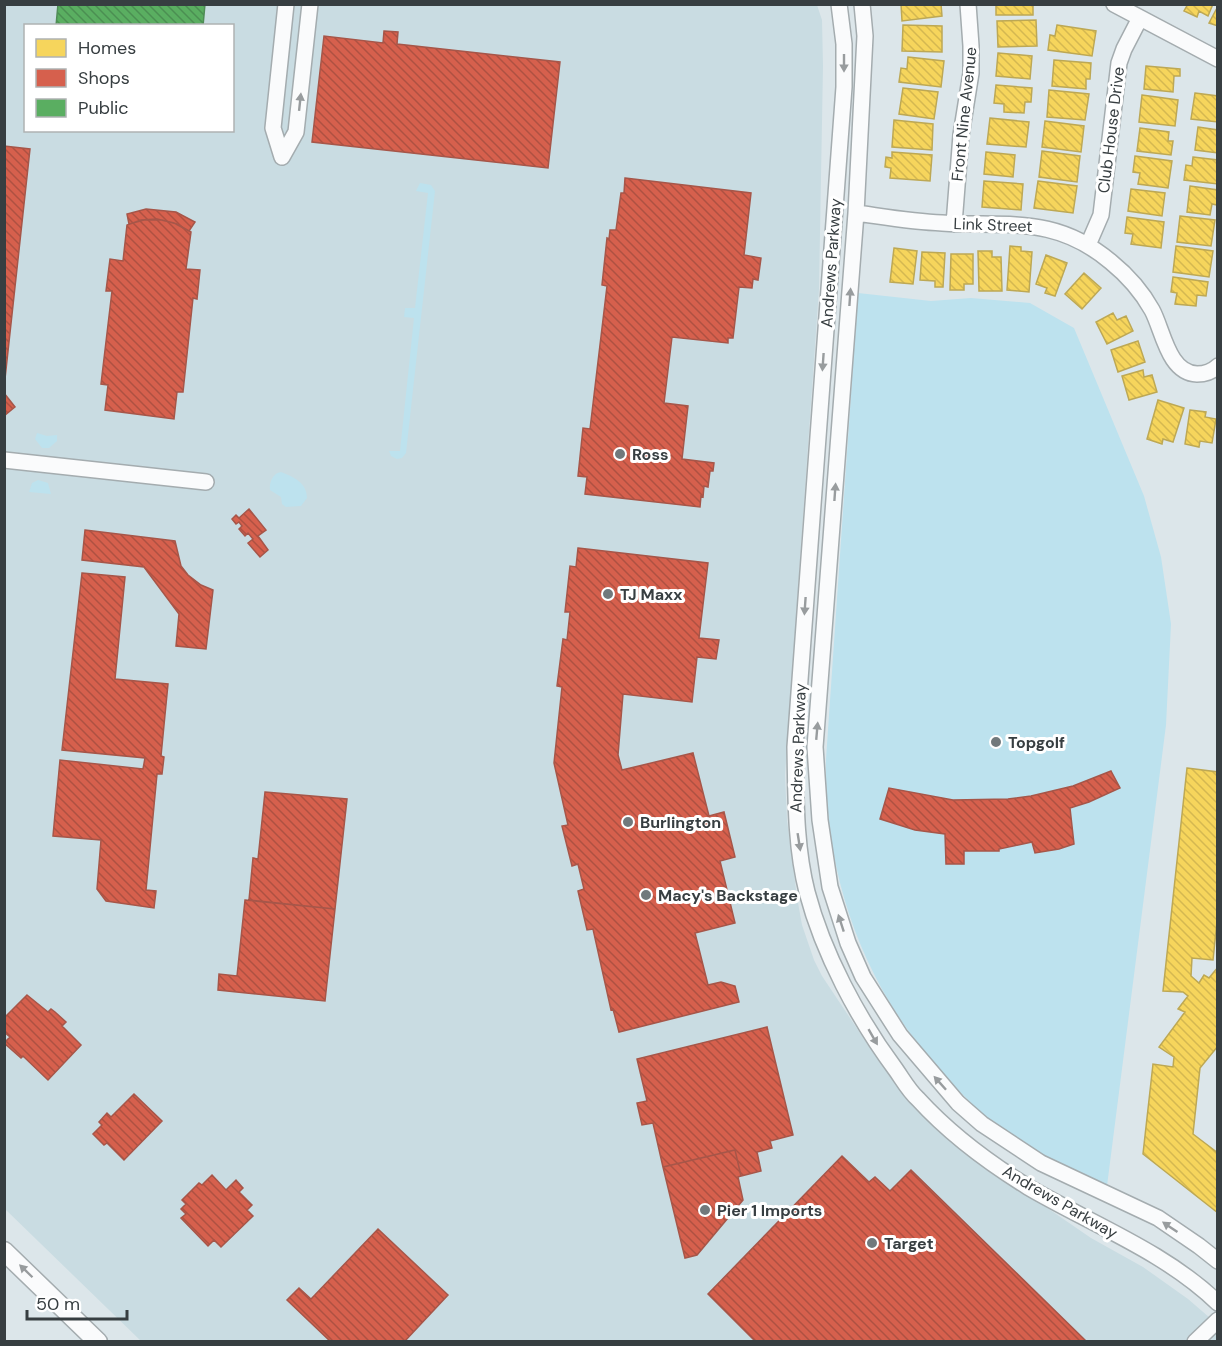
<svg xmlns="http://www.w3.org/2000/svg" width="1222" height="1346" viewBox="0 0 1222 1346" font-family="'DM Sans',sans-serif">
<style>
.built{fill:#c9dce2;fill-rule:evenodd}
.grass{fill:#bde2ee}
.homes{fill:url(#homes-back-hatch);stroke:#bda854;stroke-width:1.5}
.shops{fill:url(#shops-back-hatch);stroke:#a65649;stroke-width:1.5}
.public{fill:url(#public-back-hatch);stroke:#508c57;stroke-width:1.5}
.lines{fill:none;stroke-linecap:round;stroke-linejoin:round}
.minor-casing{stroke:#a4acaf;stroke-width:18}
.major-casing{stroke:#a4acaf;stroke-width:21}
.minor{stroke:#fafbfc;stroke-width:15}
.major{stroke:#fafbfc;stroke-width:18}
.oneway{fill:#989c9e}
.poi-dot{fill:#71797c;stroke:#fff;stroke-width:2}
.labels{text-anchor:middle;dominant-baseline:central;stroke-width:6;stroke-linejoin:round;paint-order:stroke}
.street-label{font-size:16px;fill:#373e41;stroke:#fff}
.poi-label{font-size:16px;font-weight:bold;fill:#373e41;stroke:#fff;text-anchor:start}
</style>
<defs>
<pattern id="homes-back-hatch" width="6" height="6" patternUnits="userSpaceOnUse" patternTransform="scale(1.5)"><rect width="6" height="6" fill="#f6d55c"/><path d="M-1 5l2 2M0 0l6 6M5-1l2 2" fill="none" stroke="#d4b851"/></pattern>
<pattern id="shops-back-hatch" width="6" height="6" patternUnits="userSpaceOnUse" patternTransform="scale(1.5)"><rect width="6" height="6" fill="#d6604d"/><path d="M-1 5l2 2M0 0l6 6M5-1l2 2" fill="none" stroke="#ae5142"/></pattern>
<pattern id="public-back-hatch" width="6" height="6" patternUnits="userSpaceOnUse" patternTransform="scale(1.5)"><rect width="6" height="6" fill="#5aae61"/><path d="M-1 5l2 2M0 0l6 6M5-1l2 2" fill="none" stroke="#4b8f52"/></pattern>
</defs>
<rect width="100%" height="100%" fill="#dce6ea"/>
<path class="built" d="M4,5h813l5,15 1,46 -4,223 -34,486 2,45 10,77 5,28 12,35 8,16 52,78 26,34 60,60 131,90 52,29 45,32 29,25v17h-1076l-136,-132zM26,26h206v104h-206z"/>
<path class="grass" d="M420,183l11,2 4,6 -29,262 -4,5 -5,1 -6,-3 -2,-5h11l14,-133 -10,-1 1,-9h10l13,-115 -12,-2z
M858,293l73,8 40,-3 59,5 44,25 70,168 17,61 10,67 -5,101 -59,461c-32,-15 -64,-29 -93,-48 -27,-18 -49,-40 -71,-64 -79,-87 -119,-197 -117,-315z
M37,433l10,3 10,-1v6l-8,7h-7l-7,-9z
M281,472c13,5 26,11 26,26l-6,8 -15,1 -4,-3 -1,-7 -11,-7c-1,-8 3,-17 11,-18z
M38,480l10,3 3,11 -22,-2 3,-9z"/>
<path class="homes" d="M901,4h40l1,12 -40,5z
M996,4h37v11h-37z
M1188,4h25l-5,12 -9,-5 -2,6 -13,-6z
M1218,6v20l-9,-3z
M1036,20l1,26 -39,1 -1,-26z
M903,25l39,1v26l-40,-1z
M1057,25l39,6 -4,25 -44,-6 2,-15 5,1z
M998,53l34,3 -2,23 -34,-3z
M908,57l36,4 -3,26 -42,-5 2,-14 6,1z
M1054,60l37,3 -1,16h-4v10l-34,-3z
M1146,66l34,3v7h-6l-1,16 -29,-3z
M996,85l36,3 -1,14h-6l-1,11 -20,-1v-8l-10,-1z
M903,88l35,4 -4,27 -35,-5z
M1049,90l40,4 -4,26 -38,-3z
M1195,93l23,3v26l-27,-3z
M1142,95l36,5 -3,26 -36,-4z
M990,118l39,4 -3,25 -39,-3z
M894,120l39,4 -1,26 -40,-3z
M1045,121l39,5 -3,26 -39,-5z
M1198,127l20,3v23l-23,-3z
M1140,128l29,4 -1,9h5l-2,14 -34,-4z
M1042,151l38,5 -3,26 -38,-5z
M892,152l40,3 -2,26 -40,-3 1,-10 -6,-1 1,-10 6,1z
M986,152l29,3 -2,22 -29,-3z
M1135,156l37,5 -4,27 -30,-4 2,-11 -7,-1z
M1193,157l25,3v24l-34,-4 2,-15 6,1z
M984,181l39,3 -2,26 -39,-3z
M1038,181l39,5 -4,27 -39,-5z
M1190,186l28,4 -1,15 -5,-1 -2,11 -23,-3z
M1131,189l34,4 -3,23 -34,-5z
M1180,216l35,4 -4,26 -34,-4z
M1127,217l37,5 -3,26 -30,-4 2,-10 -8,-1z
M1010,246l11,1v4l11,1 -3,40 -22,-2z
M1176,246l37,5 -4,26 -36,-5z
M894,248l23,3 -4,33 -23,-2z
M978,251h14v6h9l1,34h-23z
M922,252l23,1 -2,34h-8v-6l-15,-1z
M951,254h22v30h-9v6h-14z
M1046,255l21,8 -12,33 -10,-3 2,-5 -11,-4z
M1084,273l17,15 -19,21 -17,-15z
M1173,277l35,5 -2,14 -9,-1 -1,11 -21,-2 2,-11 -6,-1z
M1113,313l4,7 9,-4 7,15 -26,13 -11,-22z
M1138,341l7,21 -27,10 -7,-22z
M1143,370l1,7 8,-2 5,17 -28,8 -7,-24z
M1158,400l26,8 -11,34 -10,-3 -1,5 -15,-5z
M1190,410l16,2 -1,5 11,2 -4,24 -12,-2 -1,6 -14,-3z
M1187,768l31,4v140l-5,48 -21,-2 -1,18 8,7 5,-8 5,3 9,-11v79l-18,22 -7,66 25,19v60l-75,-59 10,-90 20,3 1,-10 -15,-10 26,-35 -7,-3 10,-13 -5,-4 -20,-1z"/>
<path class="shops" d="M384,31l14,1 -1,12 163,18 -12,106 -236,-26 12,-106 59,7z
M4,146l26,3 -26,239z
M625,178l126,15 -7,62 17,3 -3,22 -5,-1 -1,9 -13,-1 -6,51h-5v5l-56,-6 -8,66 24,3 -6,53 32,4 -1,8h-3l-2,16 -4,-1 -1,11 -2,-1 -1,11 -115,-13 2,-17 -9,-1 5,-48 7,1 17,-143 -5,-1 5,-47 2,1 1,-9h6l5,-37h3z
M146,209l30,3 19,10 -6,9 -12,-7 -15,-4h-18l-15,4 -2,-10z
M157,219l17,4 17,9 -5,37 14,1 -3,29 -4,-1 -10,94h-6l-3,27 -69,-9 3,-25 -7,-1 11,-93h-6l4,-32 13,2 4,-36 14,-5z
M4,393l11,14 -11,9z
M249,509l17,21 -8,6 10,14 -8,7 -12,-14 5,-4 -5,-6 -3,3 -6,-7 3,-3 -3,-4 -3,2 -4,-5 4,-4 3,3z
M85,530l90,11 6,25 7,9 13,10 12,5 -7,59 -30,-3 3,-32 -35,-47 -62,-7z
M578,548l130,15 -9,75 20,2 -3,19 -19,-2 -5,45 -69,-8 -5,61 4,15 71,-17 16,63 15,-4 11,45 -15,4 15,62 -40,10 13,52 13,-3 14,4 4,16 -120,30 -6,-23 -2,1 -18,-81 -6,1 -9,-39 6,-2 -6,-25 -6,2 -10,-40 6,-1 -14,-62 8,-76 -5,-1 6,-47 4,1 3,-28h-5l5,-46 6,1z
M82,573l43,4 -10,102 53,5 -7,72 3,1 -2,17h-5l-11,116 10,1 -2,17 -48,-7 -9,-12 4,-49 -48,-4 7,-76 83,9 2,-11 -83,-8z
M1111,771l9,17 -31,14 -19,6 4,36 -15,5 -24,4 -3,-11 -33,7v2h-35v13h-18l-1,-30 -30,-4 -35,-11 9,-31 64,12 55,-1 23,-3 42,-10z
M265,792l82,7 -12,110 -86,-9 4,-42 5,1z
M245,900l90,9 -10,92 -107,-11 1,-16 18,2z
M27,995l21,17 3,-3 4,3 11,10 -4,4 19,19 -33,35 -25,-24 -2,2 -17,-15 6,-6 -6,-5v-14z
M767,1027l26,108 -23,6 2,7 -15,4 4,19 -20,5 -6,-26 -72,17 -10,-44 -11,2 -5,-22 10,-2 -10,-42z
M134,1094l28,27 -38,39 -17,-17 -3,2 -11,-11 9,-9 -3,-3 8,-9 4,4z
M735,1150l6,26 -3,1 5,23 -46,55 -12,3 -22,-91z
M842,1156l27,26 6,-5 15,14 21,-21 176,172h-335l2,-2 -46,-46z
M212,1175l14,15 10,-10 7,8 -4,4 13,13 -5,5 6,6 -32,31 -7,-7 -6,6 -27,-28 5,-4 -5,-5 5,-5 -4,-4 17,-17 3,2z
M378,1229l70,66 -44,47h-73l-44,-42 12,-12 12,11z"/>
<path class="public" d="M58,4h147l-2,22h-147z"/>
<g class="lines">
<g class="minor-casing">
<path id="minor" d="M839,4l5,40v43l-49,660c1,48 0,98 12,145 16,61 51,127 89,178 7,10 13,21 22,29 31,34 71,64 110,88 63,37 136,64 190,116
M862,4l3,32 -9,177 -41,534 5,73 10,67 18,56 15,34 37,58 58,68 24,21 59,39 117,55 41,28 19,15
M1114,4l104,55
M282,157l14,-25 14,-128
M282,157l-9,-29 13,-124
M856,213c29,4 57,9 86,10 67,4 113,-8 169,39 16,13 31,30 41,48 11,20 16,63 45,64 8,0 15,-2 21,-8
M954,224l7,-89 10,-62v-27l-3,-42
M1088,245l13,-30 18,-152 5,-14 16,-31
M4,460l202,22
M1195,1342l23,-22"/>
</g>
<g class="major-casing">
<path id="major" d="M4,1251l94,91"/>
</g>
<use href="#minor" class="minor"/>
<use href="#major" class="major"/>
</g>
<defs><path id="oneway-solid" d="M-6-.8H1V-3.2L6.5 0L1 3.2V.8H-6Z" transform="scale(1.5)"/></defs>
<g class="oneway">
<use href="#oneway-solid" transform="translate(844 63) rotate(90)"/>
<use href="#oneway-solid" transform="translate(300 102) rotate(-84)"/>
<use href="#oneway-solid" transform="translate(850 297) rotate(-86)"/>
<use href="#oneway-solid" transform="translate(823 362) rotate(94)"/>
<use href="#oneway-solid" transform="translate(835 492) rotate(-86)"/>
<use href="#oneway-solid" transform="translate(805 606) rotate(94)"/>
<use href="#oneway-solid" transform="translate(817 731) rotate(-85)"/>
<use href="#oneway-solid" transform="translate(799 842) rotate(81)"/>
<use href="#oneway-solid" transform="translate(841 923) rotate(-108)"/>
<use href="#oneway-solid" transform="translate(873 1037) rotate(60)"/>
<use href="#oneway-solid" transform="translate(940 1083) rotate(-132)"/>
<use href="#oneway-solid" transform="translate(1170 1227) rotate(-146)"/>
<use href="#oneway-solid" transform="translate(26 1271) rotate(-136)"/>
</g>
<g class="poi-dot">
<circle cx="620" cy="454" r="6"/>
<circle cx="608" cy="594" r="6"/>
<circle cx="996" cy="742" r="6"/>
<circle cx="628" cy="822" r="6"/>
<circle cx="646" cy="895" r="6"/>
<circle cx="705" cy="1210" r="6"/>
<circle cx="872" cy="1243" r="6"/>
</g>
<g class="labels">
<g class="street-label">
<text transform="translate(964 114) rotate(-84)">Front Nine Avenue</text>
<text transform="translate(1111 130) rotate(-83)">Club House Drive</text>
<text transform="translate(993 225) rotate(2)">Link Street</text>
<text transform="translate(831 263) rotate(-86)">Andrews Parkway</text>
<text transform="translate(798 748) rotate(-88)">Andrews Parkway</text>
<text transform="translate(1060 1202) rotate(30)">Andrews Parkway</text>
</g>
<g class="poi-label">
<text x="632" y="454">Ross</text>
<text x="620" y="594">TJ Maxx</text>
<text x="1008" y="742">Topgolf</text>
<text x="640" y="822">Burlington</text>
<text x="658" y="895">Macy's Backstage</text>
<text x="717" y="1210">Pier 1 Imports</text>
<text x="884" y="1243">Target</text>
</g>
</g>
<rect width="1222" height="1346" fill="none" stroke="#373e41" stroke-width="12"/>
<rect x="24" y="24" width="210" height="108" fill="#ffffff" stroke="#afb2b3" stroke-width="1.5"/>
<rect x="36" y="39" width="30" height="18" fill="#f6d55c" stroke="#afb2b3" stroke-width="1.5"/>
<text x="78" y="54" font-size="18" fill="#373e41">Homes</text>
<rect x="36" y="69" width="30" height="18" fill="#d6604d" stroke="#afb2b3" stroke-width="1.5"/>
<text x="78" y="84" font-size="18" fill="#373e41">Shops</text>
<rect x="36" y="99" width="30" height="18" fill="#5aae61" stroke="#afb2b3" stroke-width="1.5"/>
<text x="78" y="114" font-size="18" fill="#373e41">Public</text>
<path d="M27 1310v9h100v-9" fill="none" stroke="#373e41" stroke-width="3"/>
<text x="36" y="1310" font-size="18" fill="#373e41" stroke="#ffffff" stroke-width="4.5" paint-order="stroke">50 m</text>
</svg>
